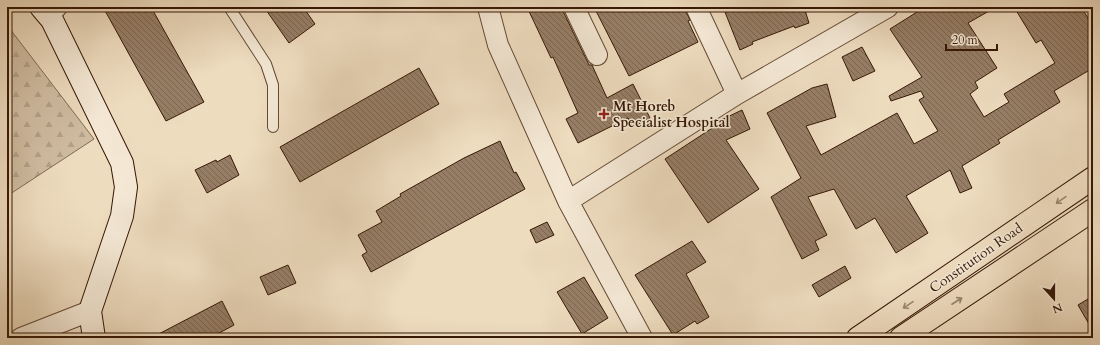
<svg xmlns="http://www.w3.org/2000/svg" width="1100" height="345" viewBox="0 0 1100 345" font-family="Cardo,serif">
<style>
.forest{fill:url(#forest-firs);stroke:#826a53}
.building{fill:url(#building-back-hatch);stroke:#361806}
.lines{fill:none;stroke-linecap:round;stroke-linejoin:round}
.lane-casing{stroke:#644934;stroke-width:12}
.street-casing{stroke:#644934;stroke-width:22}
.secondary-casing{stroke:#361806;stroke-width:24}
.primary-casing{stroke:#361806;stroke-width:24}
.lane{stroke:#f4e8d5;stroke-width:10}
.street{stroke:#f4e8d5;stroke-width:20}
.secondary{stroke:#f4e8d5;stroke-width:22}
.primary{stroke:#eedcbf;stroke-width:22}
.oneway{stroke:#9b846c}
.poi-dot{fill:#8f2418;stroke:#f4e8d5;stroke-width:1.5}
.labels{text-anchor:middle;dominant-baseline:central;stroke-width:3;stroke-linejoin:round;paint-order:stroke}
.poi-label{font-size:14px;font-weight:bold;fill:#361806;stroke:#f4e8d5;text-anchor:start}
.street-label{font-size:14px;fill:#361806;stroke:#f4e8d5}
</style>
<defs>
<pattern id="forest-firs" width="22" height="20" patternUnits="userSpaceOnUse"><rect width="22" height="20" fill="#cfbba0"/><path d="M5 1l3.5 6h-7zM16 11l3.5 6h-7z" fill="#b2a088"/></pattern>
<pattern id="building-back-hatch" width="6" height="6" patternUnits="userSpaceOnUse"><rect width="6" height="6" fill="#967e66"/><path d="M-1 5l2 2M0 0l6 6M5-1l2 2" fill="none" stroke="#7b6652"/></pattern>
</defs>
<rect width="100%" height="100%" fill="#eedcbf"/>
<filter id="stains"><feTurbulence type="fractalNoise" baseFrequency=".005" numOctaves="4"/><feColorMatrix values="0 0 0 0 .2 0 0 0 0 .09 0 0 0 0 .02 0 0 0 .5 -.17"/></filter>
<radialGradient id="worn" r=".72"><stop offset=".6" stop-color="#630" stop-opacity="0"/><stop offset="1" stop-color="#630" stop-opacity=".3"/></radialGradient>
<path class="forest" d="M7,25l87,114 -87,57z"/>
<path class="building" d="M103,7h48l53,95 -38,19z
M264,7h39l12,17 -26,19z
M527,7h34l28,58h3l15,33 26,-14 17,34 -17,9 -5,-9 -50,25 -12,-24 12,-6 -25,-56 -2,1z
M594,7h90l6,13 -2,1 10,21 -69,34z
M723,7h81l5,16 -14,5 -1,-2 -42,16 1,2 -13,6z
M925,7h71l-28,16 29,45 -22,14 3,6 -8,6 14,23 25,-15 -5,-8 51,-31 -14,-23 -5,3 -22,-36h67l12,19v42l-39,23 6,11 -62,38 2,3 -38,23 10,22 -12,5 -10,-23 -44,26 22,37 -32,20 -21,-35 -19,11 -22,-40 -26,8 19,38 -12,6 4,9 -17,9 -31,-62 30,-19 -34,-65 45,-25 15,-4 9,33 -30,9 15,29 76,-42 17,31 24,-13 -19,-31 5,-3 -3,-6 -30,10 -2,-5 33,-19 -32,-48z
M862,47l13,24 -22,10 -11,-24z
M419,68l20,36 -139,78 -20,-35z
M742,110l8,19 -24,11 33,49 -51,34 -43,-64 55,-36 -1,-2z
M500,141l14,32 2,-1 9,17 -154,83 -9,-17 5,-3 -9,-17 24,-13 -6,-11 25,-15 -1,-2 64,-36z
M230,155l9,20 -32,18 -12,-23 21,-10 1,2z
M547,222l7,13 -18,8 -6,-13z
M692,241l14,21 -20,12 23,43 -12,7 -2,-3 -22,14 -38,-60z
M288,265l8,18 -28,12 -8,-18z
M845,266l6,12 -32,19 -7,-12z
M584,277l24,41 -26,16 -25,-42z
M1093,296v35l-15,-26z
M222,301l12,24 -24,13h-59z"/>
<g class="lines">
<g class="lane-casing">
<path id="lane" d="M229,7l37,57 7,21v42
M52,20l11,-13"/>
</g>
<g class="street-casing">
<path id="street" d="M488,7l10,38 70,156 74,137
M574,7l23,48
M696,7l41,87
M568,201l169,-107 151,-87
M21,338l69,-27"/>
</g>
<g class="secondary-casing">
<path id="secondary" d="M41,7l11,13 70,143 4,24 -4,29 -32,95 4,27"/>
</g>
<g class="primary-casing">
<path id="primary" d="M858,338l235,-160
M901,338l192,-128"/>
</g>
<use href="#lane" class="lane"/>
<use href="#street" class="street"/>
<use href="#secondary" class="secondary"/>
<use href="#primary" class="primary"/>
</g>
<defs><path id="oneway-shaft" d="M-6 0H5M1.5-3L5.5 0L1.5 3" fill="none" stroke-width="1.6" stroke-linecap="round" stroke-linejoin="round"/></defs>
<g class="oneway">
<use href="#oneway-shaft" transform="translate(1061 200) rotate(145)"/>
<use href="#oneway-shaft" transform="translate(957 301) rotate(-33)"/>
<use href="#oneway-shaft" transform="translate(908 305) rotate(146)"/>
</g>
<path class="poi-dot" d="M602 108h4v4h4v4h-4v4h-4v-4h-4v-4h4z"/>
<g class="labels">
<g class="poi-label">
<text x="613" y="106">Mt Horeb<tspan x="613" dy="16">Specialist Hospital</tspan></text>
</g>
<g class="street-label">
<text transform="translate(976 258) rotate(-35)">Constitution Road</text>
</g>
</g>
<rect width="1100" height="345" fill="none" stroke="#eedcbf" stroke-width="24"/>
<rect x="8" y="8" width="1084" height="329" fill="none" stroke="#361806" stroke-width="2"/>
<rect x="12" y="12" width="1076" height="321" fill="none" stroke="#361806"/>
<g transform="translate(1054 299) rotate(159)" stroke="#f4e8d5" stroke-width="3" paint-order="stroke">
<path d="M0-3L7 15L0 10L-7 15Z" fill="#361806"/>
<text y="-6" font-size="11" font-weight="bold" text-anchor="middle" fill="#361806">N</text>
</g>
<path d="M946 44v6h51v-6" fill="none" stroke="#361806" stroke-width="2"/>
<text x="952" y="44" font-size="12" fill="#361806" stroke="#f4e8d5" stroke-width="3" paint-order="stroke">20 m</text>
<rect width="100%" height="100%" filter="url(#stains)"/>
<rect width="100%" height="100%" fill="url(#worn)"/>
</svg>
